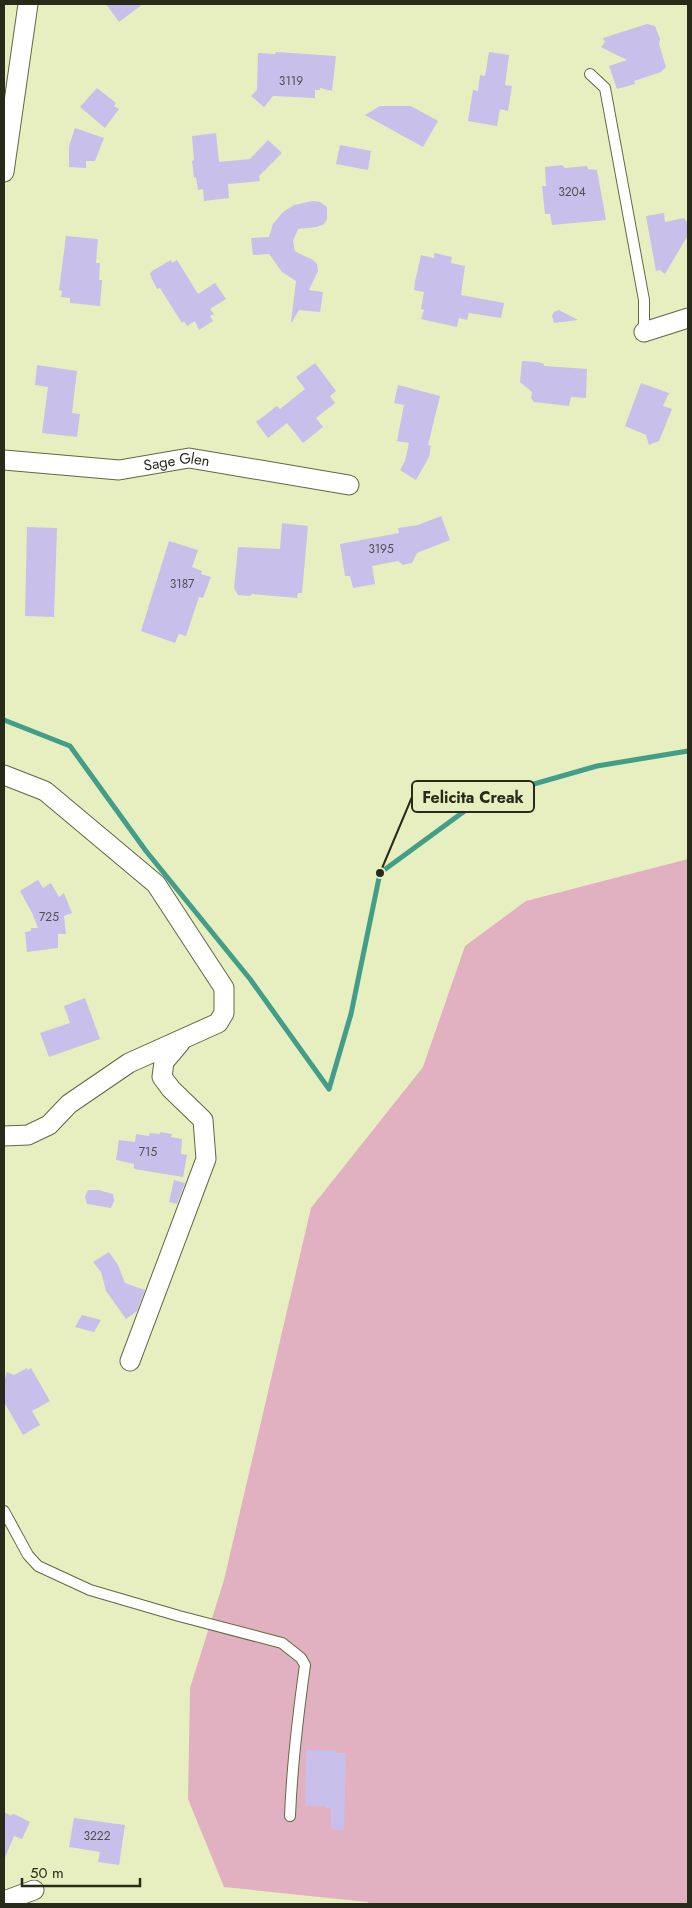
<svg xmlns="http://www.w3.org/2000/svg" width="692" height="1908" viewBox="0 0 692 1908" font-family="Jost,sans-serif">
<style>
.green{fill:#e1b1c2}
.lines{fill:none;stroke-linecap:round;stroke-linejoin:round}
.stream{stroke:#439e89;stroke-width:5}
.building{fill:#c8bfea}
.service-casing{stroke:#62683f;stroke-width:12}
.minor-casing{stroke:#62683f;stroke-width:21}
.service{stroke:#fff;stroke-width:10}
.minor{stroke:#fff;stroke-width:19}
.labels{text-anchor:middle;dominant-baseline:central;stroke-width:4;stroke-linejoin:round;paint-order:stroke}
.number-label{font-size:12px;fill:#51504e}
.street-label{font-size:15px;fill:#292b1a;stroke:#e7efc1}
.leader{fill:none;stroke:#292b1a;stroke-width:2}
.callout-dot{fill:#292b1a;stroke:#e7efc1;stroke-width:2}
.callout{fill:#e7efc1;stroke:#292b1a;stroke-width:2}
.callout-label{font-size:16px;text-anchor:middle;font-weight:bold;fill:#292b1a}
</style>
<rect width="100%" height="100%" fill="#e7efc1"/>
<path class="green" d="M688,859v1045h-319l-1,-2 -144,-15 -36,-88 2,-111 34,-108 87,-372 112,-141 42,-121 61,-45z"/>
<g class="lines">
<path class="stream" d="M4,720l66,26 76,105 104,128 79,110 22,-75 29,-141 101,-74 116,-33 91,-15"/>
</g>
<path class="building" d="M106,4h37l-24,18z
M647,24l8,2 5,13 -1,5 7,23 -5,5 -27,9 1,3 -18,5 -8,-23 18,-6 -26,-13 4,-5 -2,-4z
M276,52l60,4 -4,35 -12,-3v2h-5v8l-42,-2 -9,11 -13,-11 6,-6 1,-37 17,1z
M489,52l20,3 -4,30 7,1 -4,25 -8,-2 -3,17 -29,-5 5,-31 5,1 2,-16 5,1z
M97,88l19,15 -2,3 5,3 -14,19 -25,-21z
M380,106h31l27,15 -15,26 -58,-32z
M75,128l29,10 -9,23h-9v7l-17,-1v-21z
M216,133l3,29 31,-3 18,-19 14,13 -23,23 1,5 -32,3 1,14 -25,3 -1,-12 -5,1 -2,-13 -2,1 -2,-17 2,-1 -2,-24z
M340,145l31,6 -3,19 -32,-6z
M562,165l3,3 22,-2 1,3 9,1 9,50 -54,5 -2,-11h-5l-3,-28h4l-1,-19z
M313,201l7,1 7,5v12l-3,5 -7,3 -19,2 -5,12 2,10 3,2 15,7 4,4 1,7 -9,19 14,2 -3,20 -21,-2 -7,12h-1l5,-41 -14,-9 -13,-18 -16,1 -2,-17 18,-1 4,-13 10,-12 11,-7z
M664,213l1,9 19,-4 4,5v12l-23,39 -5,-4 -4,1 -10,-55z
M66,236l32,3 -2,24h4l-1,17h3l-2,26 -30,-3v-5l-9,-1 1,-6 -3,-1z
M434,253l18,4 -1,6 14,3 -4,29 43,8 -3,15 -32,-5 -2,7 -8,-2 -2,9 -36,-8 3,-9 -3,-1 3,-17 -10,-2 1,-8 6,-27 13,3z
M171,260l1,3 5,-3 21,34 17,-11 11,16 -16,10 4,5 -4,2 3,5 -14,9 -4,-9 -8,5 -3,-5 -2,2 -22,-35 -3,1 -5,-10 -2,-5 2,-3z
M559,310l19,10 -24,3 -2,-7 2,-4z
M522,361l16,1 6,2v2l43,3 -1,29 -15,-1 -2,9 -35,-4 -3,-4 1,-6 -12,-10z
M315,363l21,28 -6,5 5,7 -19,15 7,9 -20,16 -16,-20 -19,15 -12,-16 21,-16 3,3 25,-20 -9,-12z
M37,365l40,6 -5,42 8,1 -3,23 -35,-4 6,-46 -13,-2z
M641,383l28,10 -6,13 9,3 -13,32 -10,4 -3,-10 -21,-9z
M398,385l42,11 -12,49 3,1 -2,11 -13,23 -16,-10 5,-9 4,-18 -12,-2 7,-36 -10,-2z
M441,516l9,24 -33,13 -5,10 -9,2 -5,-4 -26,5 3,18 -22,4 -3,-12h-5l-5,-32 59,-11 -1,-5 20,-3z
M282,523l26,3 -6,67h-4l-1,5 -45,-4 -2,2 -12,-1 -4,-7 4,-41 42,2z
M27,527l30,1 -3,89 -29,-1z
M169,541l29,9 -6,17 10,4 -1,3 10,3 -8,21 -4,-1 -13,39 -7,-2 -4,9 -34,-12z
M38,880l5,8 8,-5 8,14 5,-4 8,20 -8,3 2,18h-8v14l-31,4 -2,-20 6,-1v-3h7l-6,-15 -12,-22z
M85,998l15,41 -51,18 -9,-24 30,-10 -6,-17z
M160,1132l12,2 -1,3 11,2 -1,15 6,1 -4,22 -49,-8v-5l-18,-4 3,-20 16,2 1,-8 13,2 1,-3 10,1z
M174,1180l11,3 -8,21 -8,-2z
M88,1190h10l15,4 1,7 -3,7 -24,-4 -2,-7z
M109,1252l9,13 7,18 20,7 -8,21 -11,8 -20,-28 -5,-19 -8,-10z
M82,1315l19,5 -7,12 -19,-5z
M27,1368l1,2 3,-2 19,33 -18,10 8,14 -17,10 -19,-33v-19l3,-11 7,3z
M306,1750h30v3h10l-2,77 -13,-1v-20l-6,-1v-2h-20z
M4,1812l7,4 1,-2h2l16,8 -8,17 -8,-3 -10,24z
M74,1818l51,7 -6,40 -21,-3 2,-10 -31,-5z"/>
<g class="lines">
<g class="service-casing">
<path id="service" d="M590,74l15,14 39,212v32
M4,1511l24,44 10,11 52,24 89,26 103,27 19,15 4,7c-7,50 -13,100 -15,151"/>
</g>
<g class="minor-casing">
<g id="minor">
<path d="M4,172l24,-168"/>
<path d="M644,332l44,-14"/>
<path id="s1" d="M4,460l115,10 70,-12 160,27"/>
<path d="M4,775l41,16 111,93 68,104v25l-6,10 -89,40 -60,41 -20,21 -21,10 -24,1"/>
<path d="M130,1361l76,-202 -3,-39 -32,-31 -9,-12 2,-15 16,-19"/>
<path d="M4,1901l30,-11"/>
</g>
</g>
<use href="#service" class="service"/>
<use href="#minor" class="minor"/>
</g>
<g class="labels">
<g class="number-label">
<text x="291" y="81">3119</text>
<text x="572" y="192">3204</text>
<text x="381" y="549">3195</text>
<text x="182" y="584">3187</text>
<text x="49" y="917">725</text>
<text x="148" y="1152">715</text>
<text x="97" y="1836">3222</text>
</g>
<g class="street-label">
<text stroke="none"><textPath href="#s1" startOffset="174">Sage Glen</textPath></text>
</g>
</g>
<path class="leader" d="M380 873L412 797"/>
<circle class="callout-dot" cx="380" cy="873" r="5"/>
<rect class="callout" x="412" y="781" width="122" height="31" rx="5"/>
<g class="callout-label">
<text x="473" y="803">Felicita Creak</text>
</g>
<rect width="692" height="1908" fill="none" stroke="#292b1a" stroke-width="10"/>
<path d="M22 1878v8h118v-8" fill="none" stroke="#292b1a" stroke-width="2.5"/>
<text x="30" y="1878" font-size="15" fill="#292b1a" stroke="#e7efc1" stroke-width="4" paint-order="stroke">50 m</text>
</svg>
